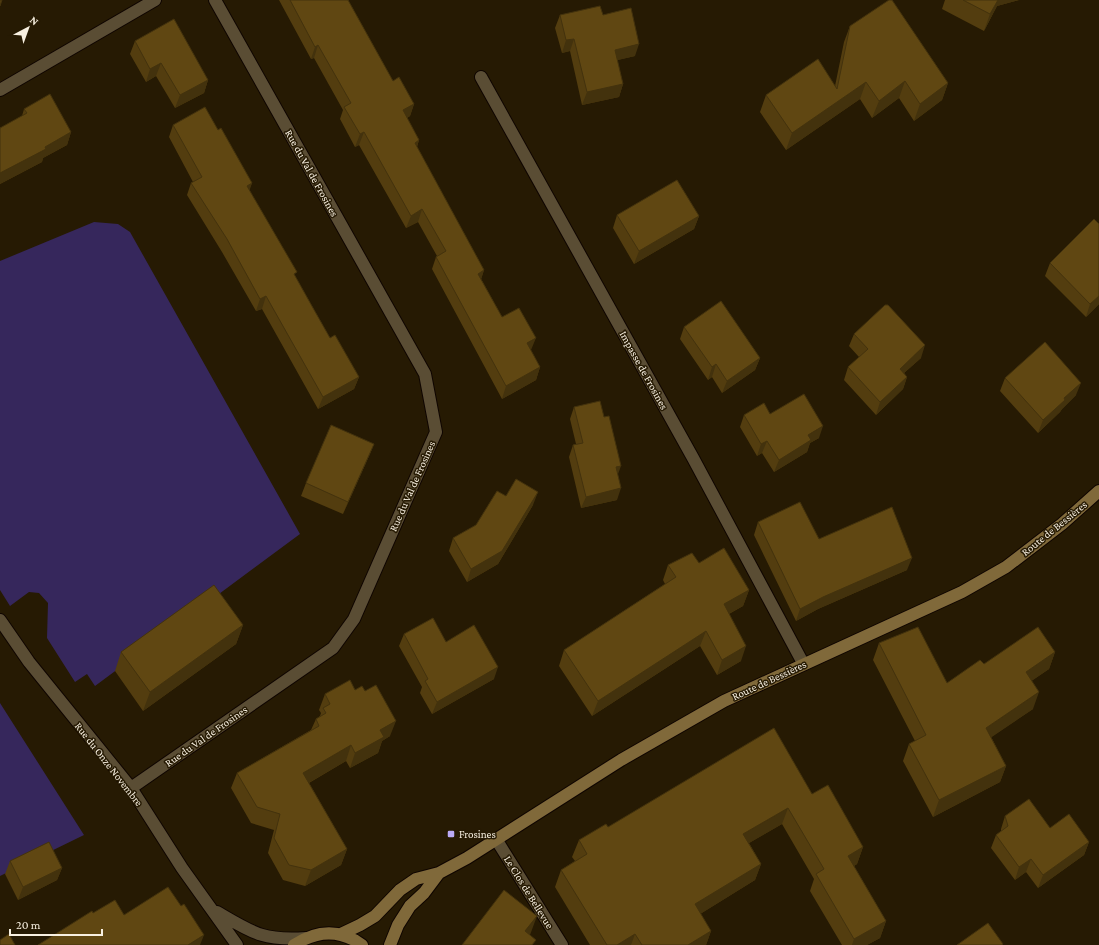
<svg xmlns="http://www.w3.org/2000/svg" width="1099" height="945" viewBox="0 0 1099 945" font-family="'Crimson Pro',serif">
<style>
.green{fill:#36275c}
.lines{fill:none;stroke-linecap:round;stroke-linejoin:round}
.street-casing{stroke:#0f0500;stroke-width:14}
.secondary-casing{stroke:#0f0500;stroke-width:14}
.street{stroke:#5a4d34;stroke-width:12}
.secondary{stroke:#80693a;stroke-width:12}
.wall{fill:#533d0f}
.shaded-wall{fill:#43320d}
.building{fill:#604712;stroke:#43320d}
.poi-dot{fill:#bbaaf6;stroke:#261a03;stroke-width:1.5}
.labels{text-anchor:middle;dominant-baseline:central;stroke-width:3;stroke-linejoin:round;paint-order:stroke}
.street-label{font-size:11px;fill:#f8f0e1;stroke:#261a03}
.poi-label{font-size:11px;fill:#f8f0e1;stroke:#261a03;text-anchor:start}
</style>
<rect width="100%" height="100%" fill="#261a03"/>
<path class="green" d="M94,222l24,2 12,8 170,302 -205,152 -8,-12 -12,8 -28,-44 1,-35 -9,-10 -10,-1 -19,14 -10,-16v-329z
M0,703l84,132 -84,41z"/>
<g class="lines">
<g class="street-casing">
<path id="street" d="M481,77l212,381 110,205
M0,90l155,-90
M0,620l29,42 102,126 51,80 55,77
M131,788l202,-140 21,-29 82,-187 -11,-58 -210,-374
M496,839l66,106
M217,912c36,21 46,29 89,26"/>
</g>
<g class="secondary-casing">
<path id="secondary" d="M341,934l19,-9 15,-9 25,-26 16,-11 23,-6 28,-15 154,-98 103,-59 238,-109 44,-25 56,-43 37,-33
M294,945c23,-15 46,-16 68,0
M390,945l8,-20 12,-19 14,-13 15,-20"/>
</g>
<use href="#street" class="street"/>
<use href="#secondary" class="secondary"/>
</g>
<path class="wall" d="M279,0h69l45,81 21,23 -4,12 -3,2 12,22 -2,7 67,123 -3,9 21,38 29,33v1l9,16 -4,13 -34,19 -70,-130 4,-12 1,-1 -19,-34 -12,6 -47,-83 -4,2 -15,-28 3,-9 -29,-52 -3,1z
M945,0h74l-22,6 -13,25 -42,-22z
M560,15h43l32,41 -18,4 6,24 -4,13 -37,8 -12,-54 -8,2 -7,-25z
M850,26l98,57 -6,17 -28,21 -15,-23 -27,20 -12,-19 -74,51 -26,-38 6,-17 69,-9 9,-44z
M135,41l73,39 -4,13 -29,15 -19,-32 -10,6 -16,-28z
M24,109l47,23 -4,13 -24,13 -1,4 -42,22v-56l22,-12z
M173,125l45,5 34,53 -3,7 46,86 35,62 29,39 -5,12 -36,20 -56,-100 -6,2 -34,-59 -35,-57 4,-12 2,-1 -24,-45z
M617,215l82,1 -5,13 -60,35 -21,-36z
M1099,224v80l-13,13 -41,-41 5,-13z
M684,327l76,31 -5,12 -33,23 -10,-16 -4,3 -28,-41z
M854,334l67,24 -17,15 3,4 -4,12 -27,26 -32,-35 4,-13 11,-10 -10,-11z
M1005,378l71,17 -14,14 -2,3 -22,21 -38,-42z
M574,407l44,68 -1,25 -36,8 -12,-51 4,-12 3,-1 -6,-25z
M770,414l49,24 -9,5 -3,9 -33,20 -12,-19 -5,3 -17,-29 4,-12z
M374,444l-5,12 -26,58 -42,-18 5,-13z
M533,505l-35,59 -31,18 -18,-31 4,-13 23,-13z
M758,522l61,17 88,31 -89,39 -22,12 -42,-86z
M699,563l50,27 -6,16 -14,8 12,47 -24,14 -17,-29 -108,70 -33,-50 5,-16 101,-66 -2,-4 5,-15z
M243,625l-7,19 -93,67 -28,-40 6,-19z
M404,634l42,8 48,37 -62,35 -12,-21 2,-6 -23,-41z
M879,643l68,40 37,-19 71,-12 -6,17 -18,12 2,28 -42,28 15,29 -6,16 -67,35 -30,-56 6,-17 6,-3 -42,-81z
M355,690l35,46 -8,5 -4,12 -28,15 -4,-7 -37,22 38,66 -6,16 -36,21 -22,-6 -15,-27 6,-23 -23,-7 -20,-35 6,-15 74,-43 5,-11 4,-3 1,-3 -2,-3 6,-16z
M812,794l51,53 -6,17 -3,2 32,55 -6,17 -13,7h-25l-32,-54 4,-12 -32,-55 -33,19 12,21 -6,16 -55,34 11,17 -5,14h-116l-35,-58 6,-17 14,-9 -3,-4 7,-17 29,-13z
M1005,816l45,12 39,14 -5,13 -46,33 -12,-16 -11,8 -24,-32 5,-13 5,-4v-2z
M10,861l52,7 -5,12 -39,20 -13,-26z"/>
<path class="shaded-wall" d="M998,0h21l-22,6 -13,25 6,-17z
M574,39l-4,12 -8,2 4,-13z
M639,44l-4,12 -25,6 5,-12z
M318,45l-4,13 -3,1 4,-12z
M161,63l-5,13 -10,6 4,-13z
M208,80l-4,13 -29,15 5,-13z
M905,81l-6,17 -27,20 7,-17z
M866,82l-6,17 -74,51 6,-17z
M948,83l-6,17 -28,21 6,-17z
M623,84l-4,13 -37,8 5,-13z
M414,104l-4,12 -12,7 5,-13z
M71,132l-4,13 -24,13 -1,4 -42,22v-11l45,-26z
M364,132l-5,13 -4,2 5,-13z
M419,140l-4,13v-10z
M252,183l-4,12 -1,-9z
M422,209l-4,13 -12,6 5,-12z
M699,216l-5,13 -60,35 5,-13z
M484,270l-4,13 -2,-9z
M266,296l-4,13 -6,2 4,-12z
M1099,296v8l-13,13 4,-13z
M536,338l-5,12 -9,6 5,-13z
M925,345l-4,13 -26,23 5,-12z
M760,358l-5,12 -33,23 5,-12z
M716,364l-4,13 -4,3 4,-13z
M540,367l-4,13 -34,19 4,-13z
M359,377l-5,12 -36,20 5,-12z
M907,377l-4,12 -27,26 4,-13z
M1081,383l-5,12 -14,14 -2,3 -22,21 5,-13 21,-22z
M823,426l-4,12 -9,5 -3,9 -33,20 5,-12 29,-25z
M767,441l-5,12 -5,3 4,-12z
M374,444l-5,12 -26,58 5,-12z
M621,466l-4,11 -1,-10z
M621,488l-4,12 -36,8 5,-11z
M538,492l-5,13 -35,59 -31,18 4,-13z
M912,558l-5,12 -89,39 -22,12 4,-12 23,-12z
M749,590l-6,16 -24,13 5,-15z
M243,625l-7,19 -93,67 7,-19z
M706,631l-6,15 -108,70 6,-15z
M746,646l-5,15 -24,14 5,-15z
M1055,652l-6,17 -29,20 6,-17z
M498,667l-4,12 -62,35 5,-12z
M1039,692l-6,17 -53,36 6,-17z
M396,721l-6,15 -8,5 -4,12 -28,15 5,-15 25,-23z
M351,745l-5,16 -48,28 5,-16z
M1006,766l-6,16 -67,35 6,-17z
M788,808l-6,16 -45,26 6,-16z
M1089,842l-5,13 -46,33 5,-13z
M863,847l-6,17 -15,9 6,-17z
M347,849l-6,16 -36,21 6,-16z
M1031,859l-5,13 -11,8 4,-13z
M761,864l-6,16 -66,41 6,-17z
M62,868l-5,12 -39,20 5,-13z
M537,916l-7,19 -8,10 3,-14z
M886,921l-6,17 -13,7h-15l2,-6z
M711,931l-5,14h-18z
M635,934l-4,11h-14z
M204,935l-4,10h-12z"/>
<path class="building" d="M0,0h2l-2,6z
M290,0h58l45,81 6,-4 15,27 -11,6 16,30 -4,3 69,127 -6,4 24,43 17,-9 17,30 -9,5 13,24 -34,19 -70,-129 10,-6 -24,-42 -11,7 -47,-84 -4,2 -16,-27 7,-4 -33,-58 -3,2z
M889,0h3l56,83 -28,21 -15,-23 -26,20 -13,-19 -74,51 -26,-38 52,-36 19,30 13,-63z
M963,0h35l-8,14z
M600,6l3,9 28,-7 8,36 -24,6 8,34 -36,8 -13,-53 -8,1 -6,-25z
M174,19l34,61 -28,15 -19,-32 -11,6 -15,-28z
M50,94l21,38 -26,15 1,2 -46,24v-45l27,-15 -3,-4z
M205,107l13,23 3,-2 31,55 -5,3 50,86 -3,2 19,34 17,30 5,-3 24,42 -36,20 -57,-101 -6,3 -33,-60 -36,-56 11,-6 -29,-52z
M677,180l22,36 -60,35 -22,-36z
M1094,219l5,5v72l-9,8 -40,-41z
M721,301l39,57 -33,23 -11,-17 -4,3 -28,-40z
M885,305h3l37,40 -25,24 7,8 -27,25 -32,-35 20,-18 -14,-15z
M1045,342l36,41 -17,15 1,2 -22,20 -38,-42z
M804,394l19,32 -15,9 3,5 -32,20 -12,-19 -6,3 -17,-29 20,-12 6,11z
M600,401l4,16 5,-1 12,50 -5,1 5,21 -35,9 -13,-52 10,-2 -9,-36z
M331,425l43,19 -26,58 -42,-19z
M516,479l22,13 -36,59 -31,18 -18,-31 23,-13 21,-34 9,5z
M800,502l19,37 73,-32 20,51 -89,39 -23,12 -42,-87z
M724,548l25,42 -25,14 22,42 -24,14 -16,-29 -108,70 -34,-51 112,-73 -8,-12 24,-12 7,10z
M214,585l29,40 -93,67 -29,-40z
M433,618l13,24 28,-17 24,42 -61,35 -12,-21 3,-2 -24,-45z
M918,627l29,56 33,-23 4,4 54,-37 17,25 -29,20 13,20 -53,36 20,38 -67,34 -30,-56 17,-9 -47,-92z
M350,680l5,10 7,-4 3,5 11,-6 20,36 -16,9 4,7 -29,16 -4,-8 -48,28 44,76 -36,21 -22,-5 -15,-27 6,-24 -23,-7 -20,-34 82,-47 -3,-7 10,-6 -3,-5 7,-4 -5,-10z
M774,728l38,66 16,-9 35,62 -15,9 38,65 -32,18 -38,-65 8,-5 -36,-61 -45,26 18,30 -66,40 16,27 -23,14h-46l-7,-11 -18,11h-10l-46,-75 26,-16 -8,-14 27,-16 2,3z
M1029,799l21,29 19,-14 20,28 -46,33 -12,-16 -12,8 -23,-32 12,-9 -3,-10z
M49,842l13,26 -39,19 -13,-26z
M168,887l13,19 3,-2 20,31 -16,10h-150l54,-34 1,2 22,-13 9,15z
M504,890l33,26 -12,15 11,9 -4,5h-70z
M988,923l15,21 -1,1h-45z
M9,934l6,11h-15v-5z"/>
<rect class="poi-dot" x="447" y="830" width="8" height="8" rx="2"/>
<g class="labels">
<g class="street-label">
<text transform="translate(312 173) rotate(61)">Rue du Val de Frosines</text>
<text transform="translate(644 370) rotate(61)">Impasse de Frosines</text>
<text transform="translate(412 486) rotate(-66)">Rue du Val de Frosines</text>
<text transform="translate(1054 528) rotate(-39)">Route de Bessières</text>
<text transform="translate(769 680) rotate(-25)">Route de Bessières</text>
<text transform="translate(206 736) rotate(-35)">Rue du Val de Frosines</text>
<text transform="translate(109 764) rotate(52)">Rue du Onze Novembre</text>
<text transform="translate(529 892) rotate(58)">Le Clos de Bellevue</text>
</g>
<g class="poi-label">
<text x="459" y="834">Frosines</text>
</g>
</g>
<g transform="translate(28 28) rotate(41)" stroke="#261a03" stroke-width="3" paint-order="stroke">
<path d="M0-3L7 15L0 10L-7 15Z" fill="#f8f0e1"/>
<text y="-6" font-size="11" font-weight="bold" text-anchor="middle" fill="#f8f0e1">N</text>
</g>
<path d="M10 929v6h92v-6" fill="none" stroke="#f8f0e1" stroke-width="2"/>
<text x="16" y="929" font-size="12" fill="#f8f0e1" stroke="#261a03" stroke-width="3" paint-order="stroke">20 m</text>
</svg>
